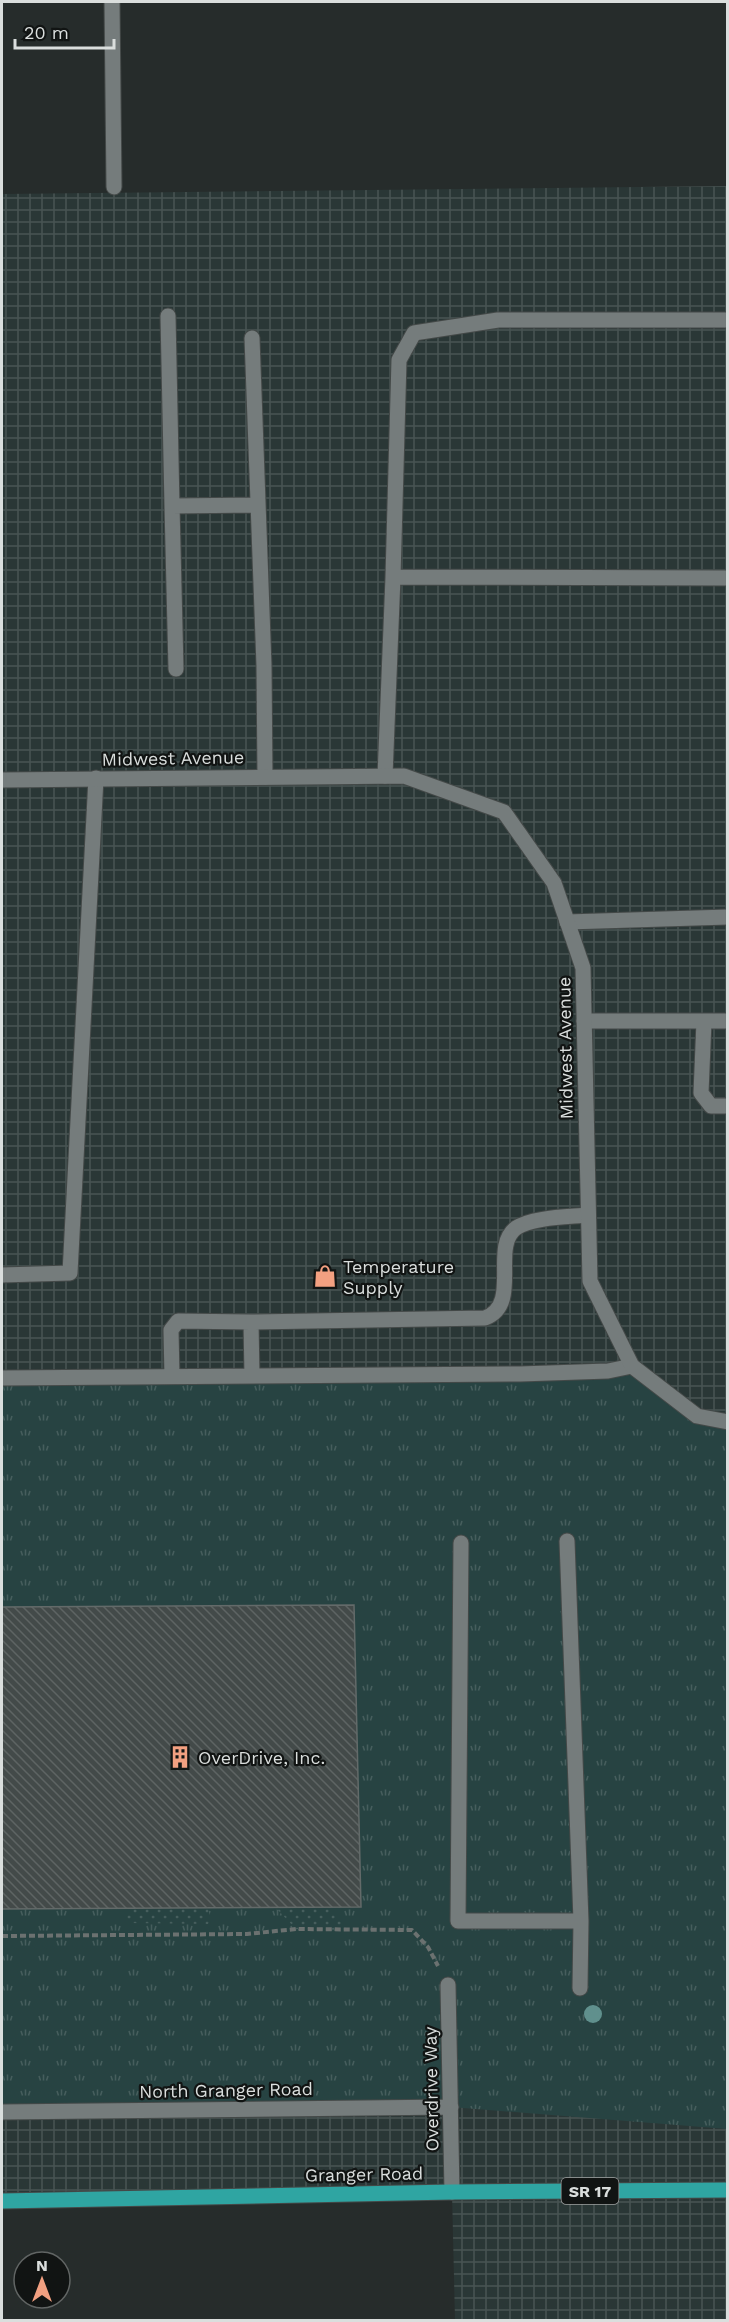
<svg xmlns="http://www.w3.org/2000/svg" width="729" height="2322" viewBox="0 0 729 2322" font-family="'Work Sans',sans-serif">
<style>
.industrial{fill:url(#industrial-grid)}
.grass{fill:url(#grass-tufts)}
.garden{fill:url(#garden-dots)}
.building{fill:url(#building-back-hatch);stroke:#636a69;stroke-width:1.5}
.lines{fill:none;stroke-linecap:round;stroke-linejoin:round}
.service-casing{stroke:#444948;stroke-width:17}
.minor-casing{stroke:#444948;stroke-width:17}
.primary-casing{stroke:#444948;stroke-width:17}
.path{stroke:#6b7170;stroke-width:4;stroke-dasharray:6 3;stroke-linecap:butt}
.service{stroke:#757c7c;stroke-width:15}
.minor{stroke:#757c7c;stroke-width:15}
.primary{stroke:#2fa5a2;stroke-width:15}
.tree{fill:#60908d}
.labels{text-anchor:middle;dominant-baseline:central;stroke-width:4.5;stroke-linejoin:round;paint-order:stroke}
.shield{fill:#111413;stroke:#9ea1a0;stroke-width:1.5}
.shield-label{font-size:16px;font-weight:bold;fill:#dadedd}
.street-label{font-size:18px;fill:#dadedd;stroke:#111413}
.poi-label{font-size:18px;fill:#dadedd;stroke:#111413;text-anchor:start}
</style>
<defs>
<pattern id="industrial-grid" width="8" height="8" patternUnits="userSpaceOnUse" patternTransform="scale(1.5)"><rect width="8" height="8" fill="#2a3736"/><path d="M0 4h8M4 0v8" fill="none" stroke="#485453"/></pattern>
<pattern id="grass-tufts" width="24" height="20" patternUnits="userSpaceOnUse" patternTransform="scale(1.5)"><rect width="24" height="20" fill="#274342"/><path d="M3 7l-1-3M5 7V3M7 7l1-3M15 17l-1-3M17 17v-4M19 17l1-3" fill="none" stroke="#465e5d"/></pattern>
<pattern id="garden-dots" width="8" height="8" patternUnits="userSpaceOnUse" patternTransform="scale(1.5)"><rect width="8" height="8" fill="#274342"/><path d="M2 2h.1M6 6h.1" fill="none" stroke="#465e5d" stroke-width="1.8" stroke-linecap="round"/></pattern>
<pattern id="building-back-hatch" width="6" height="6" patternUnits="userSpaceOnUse" patternTransform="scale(1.5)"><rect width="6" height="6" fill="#434a49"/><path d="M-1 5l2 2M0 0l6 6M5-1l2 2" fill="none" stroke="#5e6463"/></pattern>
</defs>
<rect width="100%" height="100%" fill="#262c2b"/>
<path class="industrial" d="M727,186v2134h-272l-3,-128 -450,9v-2007z"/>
<path class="grass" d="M632,1366l65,50 30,6v707l-276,-22 -449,5v-736z"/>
<path class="garden" d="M275,1907l56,1 21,22 -56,-1z
M127,1909h81l3,10 -3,5 -78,-1 -5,-4z"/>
<path class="building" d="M354,1605l7,302 -359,2v-302z"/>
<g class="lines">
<g class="service-casing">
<path id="service" d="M168,316l4,190 86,-1
M252,338l12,328 1,111
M172,506l4,163
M393,577l6,-217 15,-27 84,-13h230
M385,776l8,-199 335,1
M567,922l161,-5
M584,1021h144
M704,1021l-3,72 10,13h17
M2,1275l68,-2 26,-495
M251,1322l234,-4c37,-14 5,-71 31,-90 16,-11 53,-11 72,-13
M172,1376l-1,-46 7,-9 73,1 1,54
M2,1378l518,-4 88,-3 24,-5
M567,1541l14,380 -1,67
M461,1543l-3,378h123"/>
</g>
<g class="minor-casing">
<path id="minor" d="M112,2l2,185
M2,780l402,-4 100,36 50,71 29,85 7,313 42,85 65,50 31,6
M448,1985l4,207
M2,2112l449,-5"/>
</g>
<g class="primary-casing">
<path id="primary" d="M2,2201l450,-9 276,-2"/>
</g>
<path class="path" d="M2,1936l245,-2 49,-5 116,1 16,17 10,19"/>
<use href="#service" class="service"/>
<use href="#minor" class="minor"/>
<use href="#primary" class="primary"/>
</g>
<circle class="tree" cx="593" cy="2014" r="9"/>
<defs>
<g id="shop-bare" transform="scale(1.8)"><path d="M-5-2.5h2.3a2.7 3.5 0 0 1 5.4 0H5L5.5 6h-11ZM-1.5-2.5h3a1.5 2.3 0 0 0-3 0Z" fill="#f2a081" stroke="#111413" stroke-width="2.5" paint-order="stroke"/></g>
<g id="building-bare" transform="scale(1.8)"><path d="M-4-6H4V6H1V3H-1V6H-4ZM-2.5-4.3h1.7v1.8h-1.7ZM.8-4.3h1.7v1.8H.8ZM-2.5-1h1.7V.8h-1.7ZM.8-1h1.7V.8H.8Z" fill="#f2a081" stroke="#111413" stroke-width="2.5" paint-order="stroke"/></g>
</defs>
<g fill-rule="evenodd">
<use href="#shop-bare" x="325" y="1276"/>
<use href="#building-bare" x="180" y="1757"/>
</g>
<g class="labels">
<rect class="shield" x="561.5" y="2178" width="57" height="26" rx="4.5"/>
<g class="shield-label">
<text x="590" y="2191">SR 17</text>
</g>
<g class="street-label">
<text transform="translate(173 758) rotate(-1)">Midwest Avenue</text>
<text transform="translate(565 1048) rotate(-91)">Midwest Avenue</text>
<text transform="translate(431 2089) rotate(-91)">Overdrive Way</text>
<text transform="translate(226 2090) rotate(-1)">North Granger Road</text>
<text transform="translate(364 2174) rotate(-1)">Granger Road</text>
</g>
<g class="poi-label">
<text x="343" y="1266">Temperature<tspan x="343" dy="21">Supply</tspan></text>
<text x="198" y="1757">OverDrive, Inc.</text>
</g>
</g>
<rect width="729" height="2322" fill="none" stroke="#dadedd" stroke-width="6"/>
<g transform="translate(42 2280)"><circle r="28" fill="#111413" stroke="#616564" stroke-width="1.5"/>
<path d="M0-4.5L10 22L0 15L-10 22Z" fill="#f2a081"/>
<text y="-9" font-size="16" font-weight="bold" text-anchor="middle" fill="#dadedd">N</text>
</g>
<path d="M15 39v9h99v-9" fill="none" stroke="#dadedd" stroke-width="3"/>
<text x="24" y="39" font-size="18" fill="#dadedd" stroke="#111413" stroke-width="4.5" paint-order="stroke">20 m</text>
</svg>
